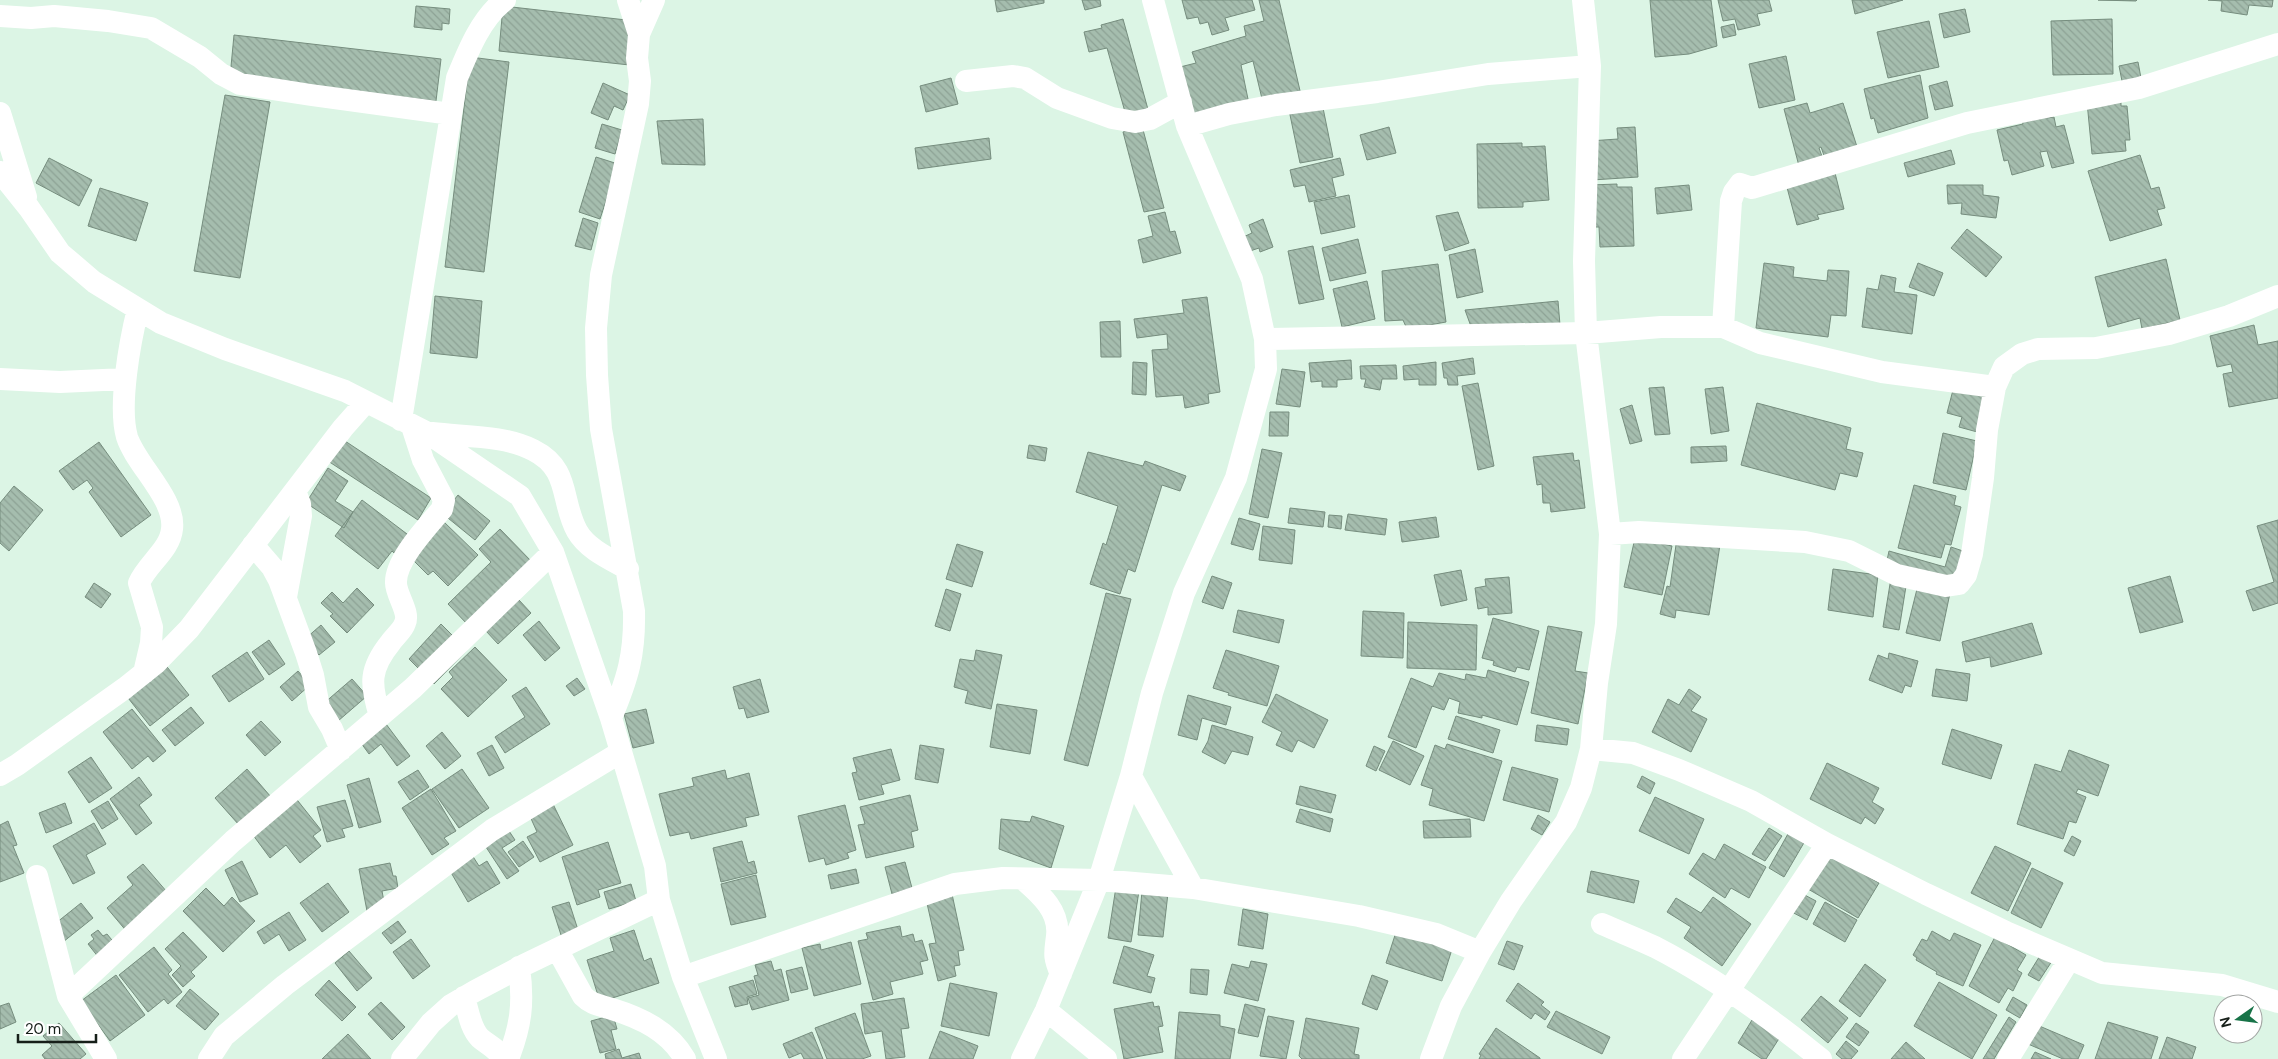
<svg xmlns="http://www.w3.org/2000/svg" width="2278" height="1059" viewBox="0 0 2278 1059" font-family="'DM Sans',sans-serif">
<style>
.building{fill:url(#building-back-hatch);stroke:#768d7e}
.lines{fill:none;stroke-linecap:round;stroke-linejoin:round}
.minor{stroke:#fff;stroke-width:22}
</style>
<defs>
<pattern id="building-back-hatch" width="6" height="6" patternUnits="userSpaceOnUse" patternTransform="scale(1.25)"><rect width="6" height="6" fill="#a5bdae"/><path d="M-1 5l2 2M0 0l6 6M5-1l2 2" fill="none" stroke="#8da295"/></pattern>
</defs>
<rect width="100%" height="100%" fill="#dcf5e5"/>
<path class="building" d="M995,0h49v3l-47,9z
M1082,0h18l1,6 -16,4z
M1182,0h70l3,10 -30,8 4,12 -17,5 -4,-13 -8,2 -2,-7 -11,2z
M1259,0h20l22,95 -38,8 -10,-42 -12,4 8,39 -58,12 -11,-49 16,-4 -4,-11 54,-16 -2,-10 20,-5z
M1650,0h61l6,46 -28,8 -34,3z
M1718,0h51l3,11 -15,3 3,11 -22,5 -3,-11 -12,2z
M1852,0h51l-48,14z
M2098,0h39l-1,1z
M2208,0h65l-1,7 -23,-2 -2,10 -26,-4 1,-10z
M416,6l34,3 -1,15 -7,-1v7l-28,-3z
M503,6l141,16 -5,44 -140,-15z
M1965,9l5,23 -26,6 -5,-24z
M1123,19l26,94 -22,6 -20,-71 -18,4 -5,-20 18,-4 -1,-3z
M2112,19l1,55 -60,1 -2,-54z
M1929,21l10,46 -51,11 -11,-46z
M1734,24l2,11 -13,3 -2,-11z
M234,35l207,24 -5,42 -206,-24z
M1786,56l9,44 -36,8 -10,-44z
M470,57l39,5 -25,210 -39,-5z
M2138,62l3,16 -19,3 -3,-15z
M1920,75l8,43 -50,15 -4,-15 -3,1 -7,-30z
M951,78l7,26 -32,8 -6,-26z
M1947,81l6,25 -18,4 -6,-24z
M603,83l27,12 -7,15 -9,-4 -6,14 -17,-7z
M225,95l45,7 -30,176 -46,-7z
M2121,99v7h6l3,34h-5l1,11 -34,3 -5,-52z
M1322,103l11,54 -33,6 -11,-53z
M1807,103l3,10 33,-10 16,50 -32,11 -6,-17 -2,1 4,11 -24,7 -15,-57z
M2045,108l2,10 7,-1 2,10 8,-2 10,38 -22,5 -5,-17 -7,1 4,14 -32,9 -4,-15 -4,1 -7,-31 26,-6 -2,-10z
M703,119l2,46 -43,-1 -5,-43z
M602,124l20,6 -7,24 -20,-6z
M1142,126l22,82 -20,4 -21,-80z
M1389,127l7,26 -29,7 -7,-25z
M1635,127l3,50 -46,3 -3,-39 29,-2 -1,-11z
M989,138l2,21 -73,10 -3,-21z
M1522,143v4l23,-1 4,54 -26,2v5l-45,1 -1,-64z
M1951,150l4,14 -47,13 -4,-14z
M2140,155l11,34 8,-2 6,21 -8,2 5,15 -52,16 -22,-70z
M596,157l22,7 -18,55 -21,-7z
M49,158l43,22 -13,26 -43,-23z
M1340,158l4,17 -12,3 4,18 -27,6 -4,-17 -11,2 -4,-17z
M1835,173l9,36 -27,6 2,4 -22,6 -12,-45z
M1617,184v3h15l2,59 -34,1 -1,-20h-9v-42z
M1689,185l3,25 -35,4 -2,-26z
M1947,185h36v10l16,2 -3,21 -35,-4 1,-11 -14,1z
M100,188l48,15 -12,38 -48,-15z
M1349,195l6,32 -34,7 -7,-32z
M1165,212l5,20 5,-1 6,22 -38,10 -5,-23 15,-4 -5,-20z
M1458,212l11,31 -24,8 -9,-35z
M583,218l15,5 -7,27 -16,-4z
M1263,219l10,28 -13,5 -1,-4 -12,4 -6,-14 11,-5 -3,-8z
M1967,229l35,28 -16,20 -35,-29z
M1358,239l8,34 -36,8 -8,-33z
M1313,246l11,53 -25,5 -11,-53z
M1475,249l8,43 -26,6 -8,-43z
M2166,259l14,61 -38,9 -2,-11 -32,9 -13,-50z
M1764,263l30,4 -1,10 34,4 1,-11 21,1 -3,45 -15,-1 -3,22 -72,-9z
M1918,263l25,10 -9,23 -25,-9z
M1438,264l8,58 -39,7 -4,-9 -18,1 -3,-50z
M1881,275l15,3 -2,14 23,3 -5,39 -50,-7 5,-39 11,2z
M1367,281l8,38 -33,8 -9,-38z
M435,296l47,5 -5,57 -47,-5z
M1207,297l13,95 -12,2 1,9 -24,5 -2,-13 -27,2 -4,-47 16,-1 -1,-15 -30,4 -3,-19 50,-6 -2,-13z
M1558,301l2,24 -87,7 -8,-22z
M1120,321l1,36h-20l-1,-35z
M2254,325l4,20 20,-4v57l-49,9 -6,-33 10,-2 -2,-8 -14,3 -7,-31z
M1473,358l2,16 -18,2 1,9h-10l-1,-7h-3l-2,-15z
M1351,360l1,19 -15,1v7h-15v-6l-11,1 -2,-19z
M1133,362l14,1 -1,32 -14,-1z
M1436,362v23h-17v-6l-15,1 -1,-14z
M1396,365l1,14h-15l-2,11 -16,-3 2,-8h-5l-1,-13z
M1282,369l23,3 -5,35 -24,-3z
M1478,383l16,83 -16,4 -16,-84z
M1664,387l6,47 -15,1 -6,-47z
M1723,387l6,44 -18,3 -6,-45z
M1953,390l37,7 -9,36 -22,-6 3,-10 -15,-4z
M1757,403l94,25 -5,21 17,4 -6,24 -17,-4 -5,17 -94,-25z
M1632,405l10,36 -12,3 -10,-35z
M1270,412h19l-1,24h-19z
M1943,433l34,8 -11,49 -33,-7z
M342,439l89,59 -13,22 -90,-59z
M99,442l52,73 -30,22 -32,-45 4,-4 -6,-8 -14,10 -14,-19z
M1029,445l18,3 -2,13 -18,-3z
M1726,446l1,15 -36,2v-16z
M1262,449l20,4 -14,65 -19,-4z
M1088,452l55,14 2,-5 41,15 -6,15 -18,-6 -27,87 -7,-3 -8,25 -30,-10 13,-41 3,2 12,-39 -42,-14z
M1573,453l1,8 5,-1 6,48 -34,4 -1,-9h-7l-1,-19 -5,1 -4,-28z
M328,468l20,13 -13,20 18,11 -9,16 -38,-25z
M1914,485l42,11 -2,9 7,2 -10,38 -6,-1 -4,14 -43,-10z
M14,486l29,24 -34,41 -9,-8v-40z
M458,495l32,26 -15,19 -32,-26z
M362,500l49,37 -14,19 -5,-5 -14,18 -43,-33z
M1290,508l35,4 -2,15 -35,-4z
M1348,514l39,5 -2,16 -40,-5z
M1329,515l13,1 -1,13 -13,-2z
M1436,517l3,20 -37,5 -3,-20z
M1239,518l21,6 -7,26 -22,-6z
M2278,520v83l-25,8 -7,-20 28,-9 -17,-56z
M443,521l35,34 -30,31 -15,-15 -5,4 -16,-16z
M1263,526l32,4 -3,34 -33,-4z
M500,529l32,33 -64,63 -20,-21 43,-42 -12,-13z
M1635,538l37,8 -10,49 -38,-8z
M1677,538l43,7 -11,70 -33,-5 -1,8 -15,-4 7,-28 3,1z
M957,544l26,8 -11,35 -26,-8z
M1951,547l12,4 -9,27 -68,-13 3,-14 56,16z
M1833,569l45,6 -5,42 -45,-7z
M1461,570l6,30 -26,6 -7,-31z
M1212,576l20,7 -9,26 -21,-7z
M2170,576l13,46 -43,11 -12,-45z
M1509,577l3,36 -24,2v-8l-10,2 -3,-21 11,-2 -1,-7z
M1891,578l16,2 -8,50 -16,-3z
M94,583l17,11 -10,14 -16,-11z
M1918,585l32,8 -10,48 -34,-8z
M357,588l17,17 -27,28 -17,-17 3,-2 -12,-11 11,-11 11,11z
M946,589l15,5 -11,37 -15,-5z
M1106,593l25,6 -43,167 -24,-6z
M519,600l12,13 -33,31 -12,-13z
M1238,610l46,10 -5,23 -46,-11z
M1363,611l41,2 -1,45 -42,-2z
M1493,618l46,13 -10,39 -12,-3 -2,5 -22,-7 1,-4 -12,-3z
M539,621l21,27 -15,13 -22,-26z
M1408,622l69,3 -1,45 -69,-2z
M2032,623l10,31 -51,13 -1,-10 -24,5 -4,-20z
M441,624l26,26 -33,34 -25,-25z
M321,625l14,17 -16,13 -14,-16z
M1548,626l34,6 -7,39 13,2 -10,51 -47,-11z
M269,640l16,24 -16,11 -17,-23z
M475,647l32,33 -39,37 -27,-28 12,-12 -4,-5z
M976,650l26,5 -11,54 -26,-6 3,-12 -14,-4 6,-28 14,2z
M1226,650l53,16 -12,40 -39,-11 1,-2 -16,-5z
M247,652l17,27 -35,23 -17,-26z
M1889,653l29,8 -7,26 -6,-2 -3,8 -33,-13 9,-25 10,4z
M164,663l25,32 -39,31 -25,-32z
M1936,669l34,5 -3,27 -35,-5z
M1488,670l41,12 -12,43 -35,-10v3l-24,-5 2,-11 -11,-4 -5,12 -12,-4 -16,42 -28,-11 23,-59 22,9 6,-14 26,7 1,-6 20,4z
M298,671l12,14 -18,16 -12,-14z
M577,678l8,11 -11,7 -8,-10z
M352,679l15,17 -29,25 -15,-17z
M760,679l9,33 -22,6 -3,-10 -5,1 -6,-22z
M526,687l24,37 -45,29 -10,-16 30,-20 -13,-21z
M1689,689l12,8 -10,14 16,8 -16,33 -39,-20 16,-33 11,6z
M1276,694l52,26 -14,28 -16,-8 -6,12 -16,-7 6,-13 -20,-10z
M1188,695l43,12 -5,18 -24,-7 -5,22 -19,-5z
M997,704l40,6 -7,44 -40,-7z
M191,707l13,16 -29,23 -13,-16z
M132,709l34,42 -13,11 -5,-6 -16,13 -29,-37z
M646,709l8,34 -21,5 -9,-34z
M1456,716l44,14 -7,23 -45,-14z
M261,721l20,21 -16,14 -19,-21z
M386,724l24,32 -13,10 -16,-22 -12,10 -8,-11z
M1212,725l41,12 -5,18 -16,-4 -7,13 -23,-12 6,-11z
M1537,725l32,4 -2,16 -32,-4z
M1952,729l50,16 -11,34 -49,-15z
M442,732l19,24 -16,13 -19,-23z
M1393,741l31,15 -14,29 -31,-15z
M1447,744l55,17 -18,60 -55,-16 4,-16 -12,-4 14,-40 10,4z
M492,745l12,23 -15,8 -12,-23z
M920,745l24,4 -6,34 -23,-4z
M1374,746l11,5 -9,20 -10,-5z
M891,749l9,31 -19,5 3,9 -25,6 -7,-27 5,-1 -4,-14z
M2069,750l40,15 -11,31 -20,-7 -2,4 10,4 -10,26 -7,-2 -6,18 -46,-15 18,-60 26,8z
M91,757l21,31 -23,15 -21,-31z
M1827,763l52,25 -7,14 12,7 -9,15 -10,-7 -4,7 -51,-25z
M1512,767l46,12 -9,33 -46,-12z
M247,769l24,28 -32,28 -24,-27z
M462,769l27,39 -30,20 -27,-39z
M418,770l11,17 -19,13 -12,-18z
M725,770l2,9 22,-6 10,42 -14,3 2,8 -56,13 -2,-7 -19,4 -11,-42 35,-8 -2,-8z
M1642,776l13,7 -5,11 -13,-7z
M139,777l13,18 -13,10 13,18 -16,12 -26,-36z
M369,778l12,44 -22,6 -12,-43z
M1300,786l36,9 -5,18 -35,-9z
M431,789l25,42 -12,7 5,6 -17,11 -30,-47z
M910,795l8,35 -7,2 3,15 -48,11 -8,-33 7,-1 -5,-17z
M294,796l27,34 -8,6 8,10 -21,17 -14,-18 -16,13 -20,-27z
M1655,797l49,22 -15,35 -50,-23z
M345,800l8,26 -11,3 3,8 -18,5 -10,-35z
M108,801l10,18 -16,10 -11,-18z
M552,802l21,43 -33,17 -13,-25 10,-5 -8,-18z
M65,803l7,20 -26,10 -7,-20z
M845,805l11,45 -9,3 2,5 -23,7 -2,-7 -15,4 -11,-46z
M1300,809l33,10 -3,13 -34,-10z
M1538,815l12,7 -8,13 -11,-6z
M1032,816l32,10 -13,42 -52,-19 2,-30 29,3z
M1470,819l1,18 -47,1 -1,-17z
M8,821l9,24 -4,1 11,27 -24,9v-57z
M94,823l12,21 -20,11 9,18 -22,11 -20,-38z
M505,825l10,15 -13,8 17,23 -12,8 -25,-38z
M1769,828l13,8 -17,25 -13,-7z
M1789,832l16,9 -21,36 -15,-9z
M2072,836l9,5 -7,15 -10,-5z
M523,841l11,16 -15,10 -11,-15z
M742,841l6,22 6,-2 3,12 -36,9 -8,-34z
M608,842l13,41 -23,7 2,7 -23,8 -15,-48z
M1724,844l42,23 -17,31 -18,-10 -6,10 -36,-24 14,-21 12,7z
M1995,846l36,17 -23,48 -37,-18z
M1828,854l51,29 -21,35 -50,-29z
M472,855l7,11 8,-5 13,22 -32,19 -19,-33z
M242,861l16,33 -18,8 -15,-32z
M905,862l7,26 -20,6 -7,-27z
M390,863l3,13h3l2,12 -16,3 3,16 -18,4 -8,-42z
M143,864l24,28 -39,41 -21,-25 26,-23 -6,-8z
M2032,868l31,15 -22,45 -30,-15z
M856,869l3,14 -28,6 -3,-14z
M1591,871l48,10 -5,22 -47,-11z
M756,875l10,42 -35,8 -10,-41z
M328,883l21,29 -27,20 -22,-29z
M631,884l5,17 -27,8 -5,-17z
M1116,887l23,4 -8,51 -23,-4z
M206,888l18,18 8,-9 23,24 -32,31 -40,-41z
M1142,891l26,2 -5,44 -25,-2z
M1799,892l17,9 -9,19 -17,-9z
M952,894l12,56 -6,1 2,14 -6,1 2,10 -18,5 -9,-37 7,-1 -10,-44z
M1713,897l38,27 -29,42 -38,-28 7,-11 -24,-15 9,-14 25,15z
M569,902l10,31 -17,5 -10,-31z
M1825,902l32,18 -12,22 -32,-18z
M81,903l12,15 -30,24 -12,-15z
M1243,909l25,5 -5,35 -25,-4z
M289,912l17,28 -17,11 -10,-17 -15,10 -7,-12z
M398,921l8,11 -15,12 -9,-11z
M900,926l2,11 11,-3 2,8 7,-2 6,20 -8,2 3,12 -33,8 3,12 -20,6 -15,-59 10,-2 -2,-6z
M1397,929l56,17 -11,35 -56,-18z
M98,930l5,6 4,-2 9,11 -17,13 -11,-14 6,-5 -3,-4z
M634,930l10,31 7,-3 8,25 -59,19 -13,-42 27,-9 -4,-13z
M1932,931l18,10 4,-8 27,12 -18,41 -27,-12 1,-2 -21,-12 1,-2 -4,-3 9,-16 5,2z
M183,932l24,25 -16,15 4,4 -12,11 -11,-12 9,-9 -16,-17z
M1995,937l31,18 -9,15 5,3 -9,18 -5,-3 -9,15 -30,-17z
M411,939l19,27 -17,13 -20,-27z
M1507,941l16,5 -9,24 -16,-6z
M851,942l10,42 -47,12 -12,-48 18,-4 1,6z
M1124,946l30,9 -7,21 8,2 -4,15 -38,-10z
M154,947l18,23 -4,4 14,18 -14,12 -4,-5 -16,13 -29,-37z
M349,951l23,27 -15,13 -22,-28z
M2041,954l11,7 -13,20 -11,-6z
M771,961l3,10 7,-2 8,31 -37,10 -4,-12 11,-3 -5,-19 4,-1 -3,-10z
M1251,961l16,3 -9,37 -34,-8 8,-29 17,4z
M1865,964l21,16 -26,37 -21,-16z
M802,967l6,22 -17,4 -5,-22z
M1191,969l18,1 -2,25 -17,-2z
M116,975l29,40 -35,26 -29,-40z
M1372,975l16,6 -11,29 -15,-6z
M329,980l27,27 -14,14 -27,-26z
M753,980l4,14 -10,3 1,7 -13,3 -6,-20z
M1939,982l58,33 -25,44 -58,-33z
M950,983l47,10 -8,43 -48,-10z
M1518,983l26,19 -3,3 9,7 -5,8 -10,-7 -4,6 -25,-18z
M190,989l29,25 -14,16 -29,-24z
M1821,996l27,22 -20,25 -27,-23z
M2013,997l14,8 -7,13 -14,-8z
M904,998l5,30 -8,1 4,28 -19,2 -4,-28 -17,3 -4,-30z
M381,1002l24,25 -13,13 -24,-26z
M1153,1002l1,5 5,-1 4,20 -5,1 5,25 -39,7 -10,-50z
M9,1003l7,19 -16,7v-23z
M1245,1004l20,5 -7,28 -20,-4z
M1556,1011l54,26 -8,17 -55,-27z
M1179,1012l41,3v11l15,3 -5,30h-55z
M855,1013l16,43 -9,3h-35l-12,-31z
M613,1015l4,14 -6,1 5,19 -16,4 -9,-32z
M1268,1016l26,5 -8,38 -26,-3z
M2009,1017l7,5 -22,37h-11z
M1306,1018l53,10 -5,26 5,1v4h-57l-3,-3z
M1752,1020l28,17 -14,22h-4l-24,-16z
M2108,1022l50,15 -7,22h-56z
M59,1023l27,31 -6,5h-35l-3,-4 10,-9 -9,-10z
M1856,1023l13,9 -10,14 -13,-9z
M2037,1025l47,20 -6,14h-15l-35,-15z
M1496,1028l44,30v1h-61l2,-4 -2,-1z
M940,1031l38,15 -5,13h-44z
M812,1032l11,27h-19l-3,-6 -12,5 -6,-14z
M348,1034l23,25h-49z
M2167,1037l29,10 -4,12h-33z
M1846,1041l12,10 -7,8h-9l-6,-5z
M1906,1042l19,17h-34z
M619,1049l3,9 17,-5 2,6h-35l-1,-5z
M2035,1052l16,7h-20z"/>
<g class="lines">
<path class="minor" d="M0,16l31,2 23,-2 54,5 43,7 49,29 21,17 19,10 71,11 140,19
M639,34l15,-34
M966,81l47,-5 12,2 32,20 55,20 23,4 15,-3 31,-17
M0,113l26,84
M1187,126l42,-12 47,-9 101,-13 111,-18 102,-8
M0,172l29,36 31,45 34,29 44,27 23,14 64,26 120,42 81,41 94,64 33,56 58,166 44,148 4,34 24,77 33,82
M138,309c-8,32 -20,97 -11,128 9,28 49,62 45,92 -2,21 -25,35 -33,54l13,44 -1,16 -7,30
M1723,327l8,-126 3,-9 6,-8 12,4 215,-65 172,-35 139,-44
M1265,339l321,-6 75,-6h62l37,16 122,29 113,15
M0,379l60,3 65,-3
M401,420l56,-342c11,-27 24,-60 48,-78
M432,433c32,4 72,2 101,17 38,19 27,50 44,81 10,18 33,28 51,38
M1610,534l29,-2 166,10 44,9 48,24 49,11 13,-2 7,-9 6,-21 11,-76 4,-48 8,-43 9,-20 18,-13 16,-5 58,-1 73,-14 60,-18 49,-20
M253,545l19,22 7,13 27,73 7,22 6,32 13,22 9,21
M286,597l15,-81 -1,-12 -5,-13
M380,716c-10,-32 -11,-47 11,-74 4,-6 12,-12 14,-19 5,-11 -9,-28 -9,-40 -1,-23 32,-57 46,-74l2,-9 -21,-40 -11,-34
M611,718c17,-40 24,-64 23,-107l-33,-182 -4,-54 -1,-47 5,-53 37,-171 2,-23 -3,-23 2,-24 -11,-34
M1591,749l42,4 46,17 72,31 76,43 99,50 80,38 96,41 120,12 56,17
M0,775l17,-10 108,-77 30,-24 34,-35 154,-201 23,-26
M1131,776l62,112
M37,876l31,120 38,63
M1024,880c16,14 36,31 33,56 -2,17 -4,20 4,38
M1602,924c18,8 36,15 53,23 60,31 114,70 166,112
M557,949l26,47c9,9 17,9 29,13 29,9 57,22 73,50
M683,977l272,-93 48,-6 96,2 94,8 166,28 77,18 44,18
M68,996l165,-155 180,-153 140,-136
M464,997c4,13 6,31 16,41 8,7 18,11 23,21
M1046,1010l60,49
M209,1059l15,-23 61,-51 207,-155 129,-78
M402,1059l29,-36 20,-18 24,-14 49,-26 135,-65
M508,1059c13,-33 16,-56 11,-92
M1022,1059l24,-49 53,-130 32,-104 21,-83 32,-100 52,-115 30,-109 -1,-30 -13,-60 -65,-153 -34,-126
M1431,1059l20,-53 29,-54 31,-51 55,-79 15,-34 10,-39 6,-66 9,-59 4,-90 -24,-201 -2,-72 6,-195 -7,-66
M1683,1059l144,-215
M2008,1059l61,-99"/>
</g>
<g transform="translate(2238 1019) rotate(256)"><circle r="24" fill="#ffffff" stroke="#a2a5a3"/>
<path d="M0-4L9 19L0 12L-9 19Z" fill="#187348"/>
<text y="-8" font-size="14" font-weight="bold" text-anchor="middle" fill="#161f19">N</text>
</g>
<path d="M18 1034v8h78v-8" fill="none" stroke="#161f19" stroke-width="2.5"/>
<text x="25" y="1034" font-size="15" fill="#161f19" stroke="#ffffff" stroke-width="4" paint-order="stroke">20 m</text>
</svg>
